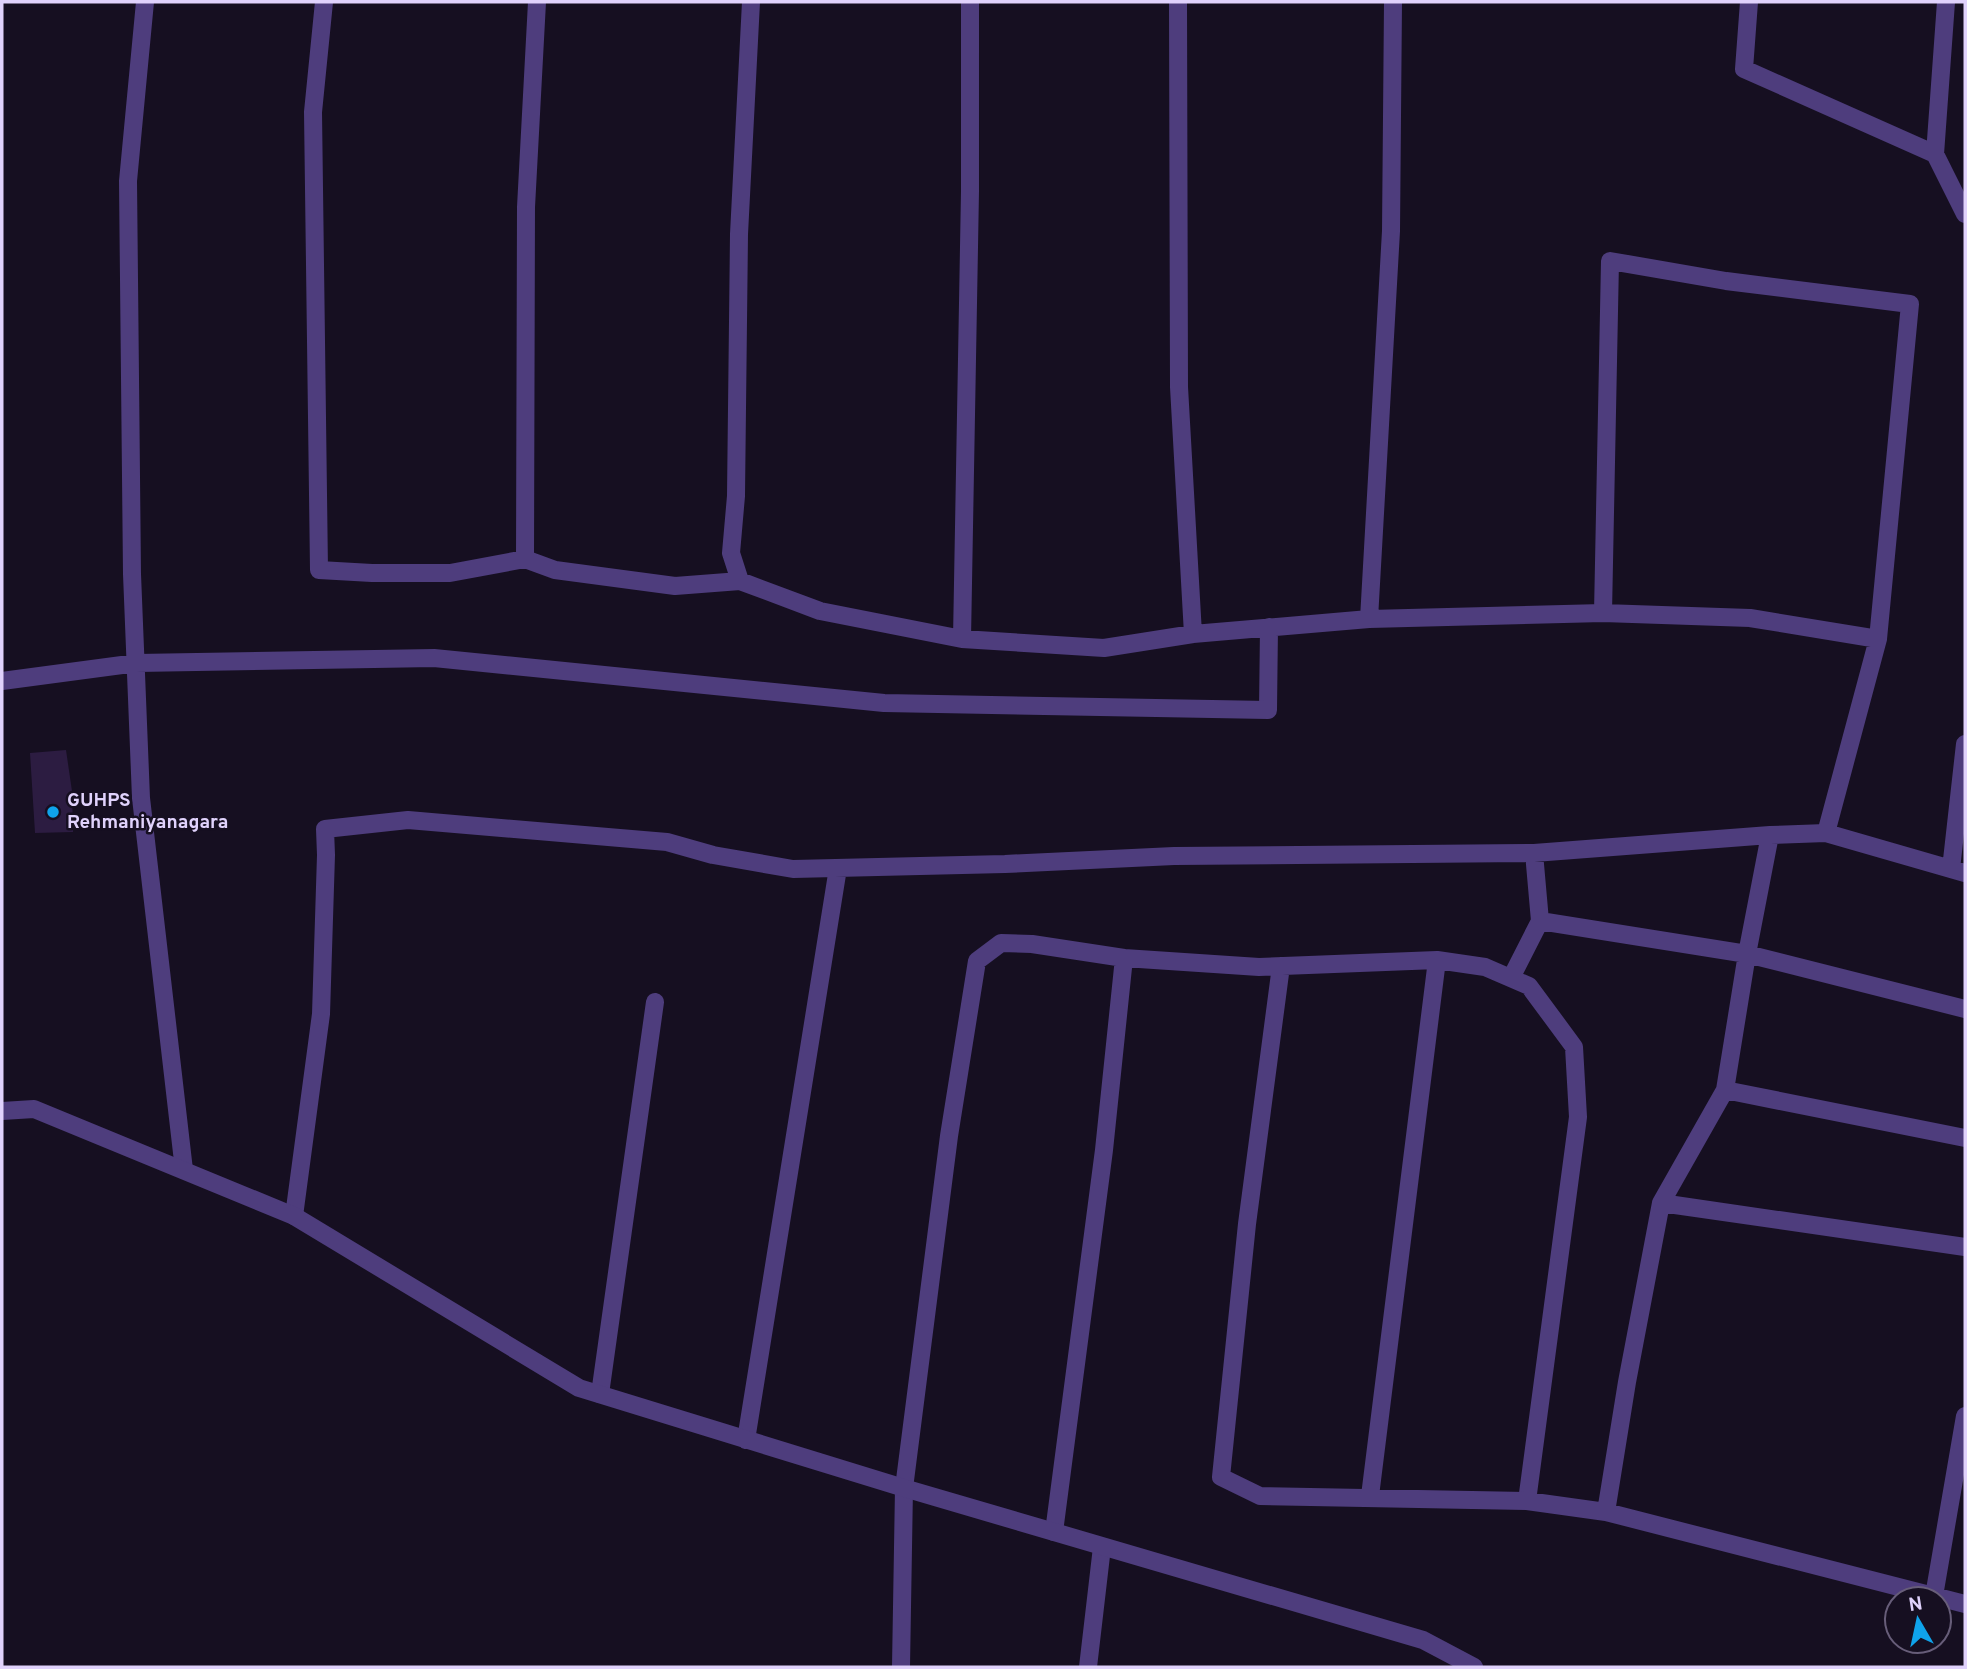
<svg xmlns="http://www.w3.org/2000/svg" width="1967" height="1669" viewBox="0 0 1967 1669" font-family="Overpass,sans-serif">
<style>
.building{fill:#2c1c41}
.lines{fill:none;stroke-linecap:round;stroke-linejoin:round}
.minor{stroke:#4e3d7d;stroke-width:18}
.tertiary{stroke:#4e3d7d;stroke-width:18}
.poi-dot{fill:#0fa3eb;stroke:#160f21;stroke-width:2.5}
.labels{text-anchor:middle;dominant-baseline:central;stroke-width:5;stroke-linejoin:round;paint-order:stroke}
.poi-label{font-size:19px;font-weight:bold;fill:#e0d2fc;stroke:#160f21;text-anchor:start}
</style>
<rect width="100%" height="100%" fill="#160f21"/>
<path class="building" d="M66,750l6,41 1,41 -38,1 -5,-80z"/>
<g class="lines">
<path class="minor" d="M145,2l-17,179 4,393 9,224 43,372
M324,2l-11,110 6,458 53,3h78l75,-14 1,-352 11,-205
M1178,2l1,385 14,247
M1749,2l-5,67 191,85 30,60
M1935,154l11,-152
M525,559l30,11 120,16 65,-5 80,30 142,28 142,9 89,-14 176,-15 22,-388 2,-229
M740,581l-9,-28 5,-57 3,-262 12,-232
M1603,613l7,-352 116,20 184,23 -32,335
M1369,619l234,-6 147,5 128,21 -52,194
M962,639l8,-448v-189
M2,681l135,-18 297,-5 450,45 384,7 1,-83
M1951,869l14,-125
M1540,921l207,33 218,55
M1281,966l-34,258 -26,253 39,19 267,5 79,11 359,92
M1511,978l29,-57 -6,-68
M1725,1090l240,48
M1661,1203l64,-113 22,-136 23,-119
M294,1216l27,-202 5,-159 -1,-26 83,-9 259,22 46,13 80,14 212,-5 169,-8 360,-3 236,-18 56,-2 139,40
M600,1394l55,-392
M746,1440l92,-572
M1370,1496l67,-536
M1606,1512l21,-130 34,-179 304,44
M1054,1532l50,-382 20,-192 135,9 178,-7 48,7 44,19 45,61 4,70 -51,384
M1934,1596l31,-180
M901,1667l3,-179 45,-352 28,-175 24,-18 31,1 92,14
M1088,1667l14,-120"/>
<path class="tertiary" d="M2,1111l32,-2 260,107 285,172 325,100 519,152 51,27"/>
</g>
<circle class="poi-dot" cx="53" cy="812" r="7"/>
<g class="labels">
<g class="poi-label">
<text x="67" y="801">GUHPS<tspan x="67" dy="22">Rehmaniyanagara</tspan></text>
</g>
</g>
<rect width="1967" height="1669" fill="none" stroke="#e0d2fc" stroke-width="7"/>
<g transform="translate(1918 1620) rotate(351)"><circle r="33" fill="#160f21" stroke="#675d79" stroke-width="2"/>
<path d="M0-5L12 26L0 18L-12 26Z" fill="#0fa3eb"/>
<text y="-10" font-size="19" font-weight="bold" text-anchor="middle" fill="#e0d2fc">N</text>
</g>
</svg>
